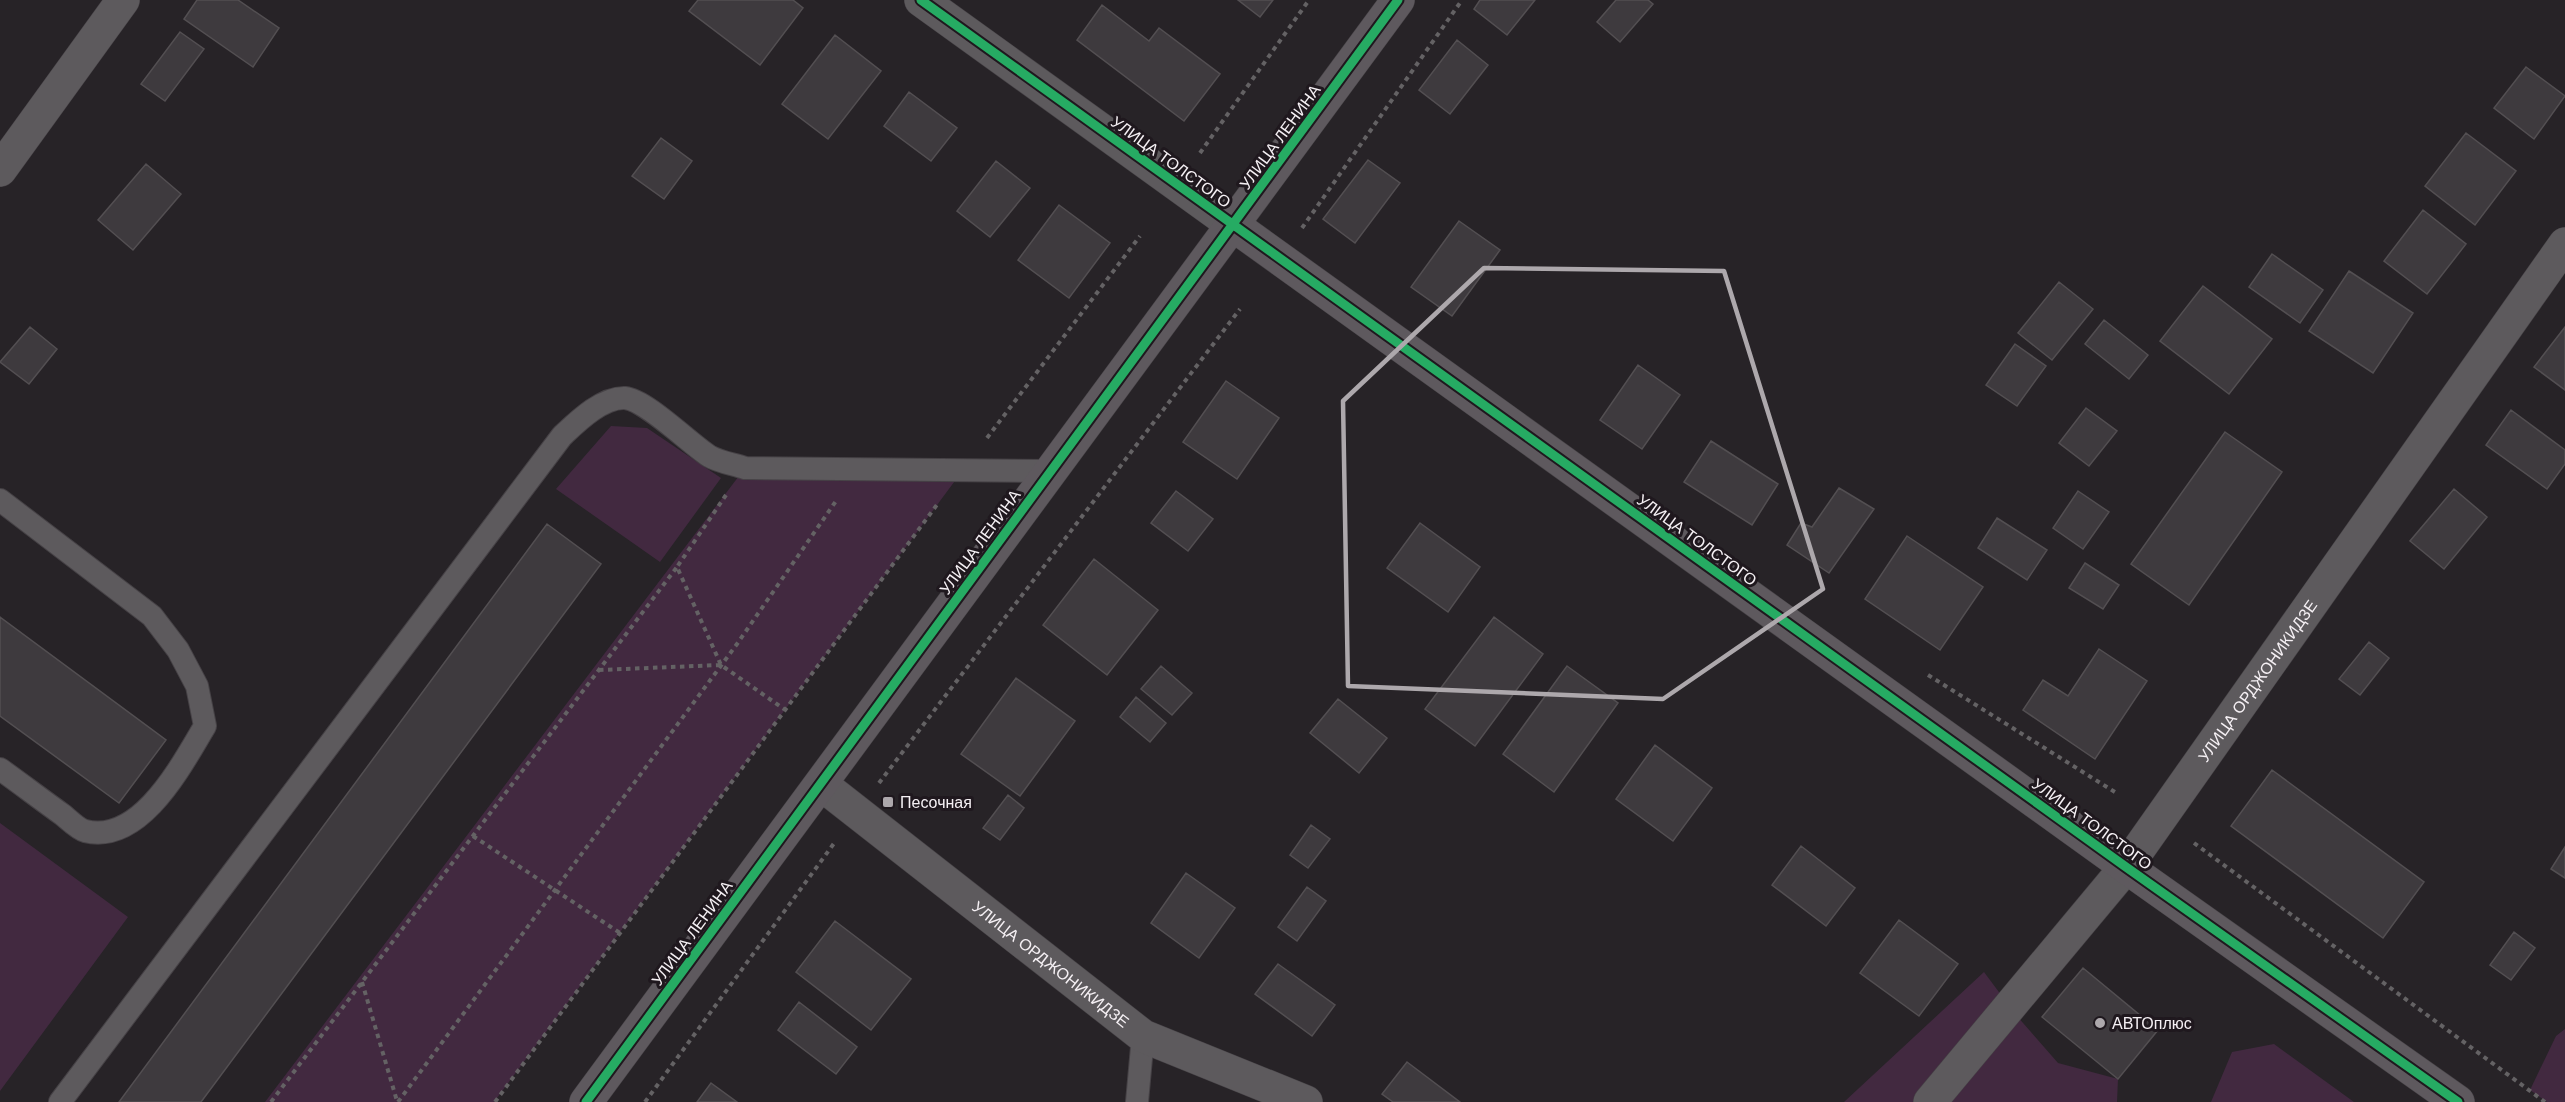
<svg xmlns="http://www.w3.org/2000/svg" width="2565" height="1102" viewBox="0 0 2565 1102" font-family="Helvetica,sans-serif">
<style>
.green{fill:#422940}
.building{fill:#3e3a3e;stroke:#534f52;stroke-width:1.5}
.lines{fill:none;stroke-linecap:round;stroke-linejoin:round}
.lane-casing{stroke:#464246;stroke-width:24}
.street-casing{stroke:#464246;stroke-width:34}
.secondary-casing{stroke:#464246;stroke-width:34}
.path{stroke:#646264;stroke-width:4;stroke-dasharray:4.5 4.5;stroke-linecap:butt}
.lane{stroke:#5d5a5d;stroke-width:22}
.street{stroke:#5d5a5d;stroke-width:33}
.secondary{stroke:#5e595e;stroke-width:33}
.cycleway-casing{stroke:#1f181e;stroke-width:13}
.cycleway{stroke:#26ab63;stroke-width:9}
.marked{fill:none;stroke:#ada8ac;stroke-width:4.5;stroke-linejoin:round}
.poi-dot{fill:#ada8ac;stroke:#1f181e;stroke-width:2}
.labels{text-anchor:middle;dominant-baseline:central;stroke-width:6;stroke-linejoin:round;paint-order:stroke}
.street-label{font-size:16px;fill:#f5f0f4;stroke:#1f181e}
.poi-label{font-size:16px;fill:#f5f0f4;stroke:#1f181e;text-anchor:start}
</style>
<rect width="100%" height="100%" fill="#272327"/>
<path class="green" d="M611,426l36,2 74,50 -61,84 -104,-73z
M745,468l218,2 -469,632h-229z
M0,823l128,94 -128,174z
M1984,972l32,43 42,48 60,16 -1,23h-273z
M2565,1029v73h-18l-17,-12 26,-54z
M2274,1044l80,58h-143l21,-50z"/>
<path class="building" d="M197,0h41l41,28 -26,39 -69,-48z
M698,0h95l10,8 -43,57 -71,-54z
M1238,0h35l-13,17z
M1480,0h55l-28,35 -33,-26z
M1616,0h32l5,4 -33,38 -23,-20z
M1102,5l47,36 10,-13 61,46 -36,47 -107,-81z
M180,32l24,17 -39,52 -24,-17z
M835,35l46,36 -53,68 -46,-35z
M1457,40l31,25 -38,49 -31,-24z
M2526,67l39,29 -31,43 -40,-31z
M909,92l48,36 -26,33 -47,-35z
M2466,133l50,38 -41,54 -50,-39z
M661,138l31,23 -28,38 -32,-23z
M1368,160l32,23 -45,60 -32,-24z
M996,161l34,27 -40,49 -33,-26z
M146,164l35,30 -48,56 -35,-30z
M1059,205l51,38 -41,55 -51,-38z
M2423,210l43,34 -39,50 -43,-33z
M1459,221l41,29 -48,66 -41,-29z
M2272,254l51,36 -23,33 -51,-36z
M2349,271l64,42 -40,60 -64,-42z
M2059,282l34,27 -41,51 -34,-27z
M2203,286l69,53 -43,55 -69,-53z
M2104,320l44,35 -19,24 -44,-35z
M30,327l27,22 -28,35 -29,-22z
M2565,327v63l-31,-23z
M2015,344l31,22 -29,40 -31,-21z
M1638,365l42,30 -38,54 -42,-29z
M1226,381l53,37 -42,61 -54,-37z
M2086,408l31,23 -28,35 -30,-23z
M2511,410l54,40v14l-18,25 -61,-44z
M2225,432l57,40 -93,133 -58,-41z
M1711,441l67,43 -26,41 -68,-43z
M1839,488l35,21 -45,64 -42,-28 14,-22 11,4z
M2454,489l33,28 -43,52 -34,-28z
M1176,491l37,28 -25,32 -37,-28z
M2078,491l31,21 -26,37 -30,-21z
M1997,518l50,32 -20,30 -49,-32z
M1420,523l60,44 -32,45 -61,-44z
M547,524l54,40 -400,538h-82z
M1907,536l76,51 -43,63 -75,-51z
M1094,559l64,51 -51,65 -64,-50z
M2085,563l34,22 -16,24 -34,-21z
M0,617l166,123 -47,63 -119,-87z
M1494,617l49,37 -68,92 -50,-37z
M2369,642l20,16 -29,37 -21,-16z
M2099,649l48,32 -52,78 -72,-49 20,-30 25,16z
M1161,666l31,27 -20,22 -31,-26z
M1567,666l51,37 -64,89 -51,-38z
M1016,678l59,43 -55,75 -59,-42z
M1136,697l30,26 -16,19 -30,-25z
M1338,699l49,39 -28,35 -49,-40z
M1655,745l57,43 -39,53 -57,-42z
M2272,770l152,112 -41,56 -152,-112z
M1008,795l16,13 -24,32 -17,-12z
M1311,825l19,14 -22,29 -18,-13z
M1801,846l54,42 -29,38 -54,-41z
M2565,847v31l-14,-9z
M1186,873l49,35 -36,50 -48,-35z
M1307,887l19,14 -29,40 -19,-14z
M1899,920l59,44 -39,52 -59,-43z
M835,921l76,58 -40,51 -75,-58z
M2514,932l21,16 -24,32 -21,-15z
M1278,964l57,41 -23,31 -57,-42z
M2083,968l75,62 -40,49 -76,-62z
M799,1002l58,45 -21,27 -58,-44z
M1407,1062l53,40h-67l-11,-8z
M711,1083l26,19h-40z"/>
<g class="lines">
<g class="lane-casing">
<path id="lane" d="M0,500l152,116 26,34 19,36 8,40c-23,38 -64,119 -120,105 -7,-2 -16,-11 -22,-16 -21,-15 -42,-31 -63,-46
M60,1102l502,-666c15,-14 40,-39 63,-38 21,2 64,45 84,58 10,6 24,8 36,12l306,3
M1137,1102l6,-66"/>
</g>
<g class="street-casing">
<g id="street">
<path d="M921,0l312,225"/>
<path d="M0,170l123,-170"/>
<path id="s1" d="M821,784l322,252 163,66"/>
<path id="s2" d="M1930,1102l196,-235 439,-623"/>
</g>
</g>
<g class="secondary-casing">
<path id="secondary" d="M1233,225l893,642 332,235
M586,1102l812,-1102"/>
</g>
<path class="path" d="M1200,153l109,-153
M1302,228l160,-228
M987,438l153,-202
M726,495l-49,72 44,98 63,44
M599,670l121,-5
M1928,675l190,119
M879,783l361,-474
M473,836l147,97
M2194,843l351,259
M362,982l35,119
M271,1102l406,-535
M398,1102l339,-458 99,-143
M495,1102l444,-600
M645,1102l190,-260"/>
<use href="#lane" class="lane"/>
<use href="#street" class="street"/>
<use href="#secondary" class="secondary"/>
<g class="cycleway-casing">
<path id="cycleway" d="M921,0l1205,867 332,235
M586,1102l812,-1102"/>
</g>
<use href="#cycleway" class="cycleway"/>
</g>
<path class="marked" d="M1484,268l240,3 99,318 -160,110 -315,-13 -5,-285z"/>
<g class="poi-dot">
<rect x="882" y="796" width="12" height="12" rx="3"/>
<circle cx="2100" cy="1023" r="6"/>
</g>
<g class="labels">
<g class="street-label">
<text transform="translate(1280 137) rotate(-54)">УЛИЦА ЛЕНИНА</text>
<text transform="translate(1171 162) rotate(36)">УЛИЦА ТОЛСТОГО</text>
<text transform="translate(1697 540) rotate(36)">УЛИЦА ТОЛСТОГО</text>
<text transform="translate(980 542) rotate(-54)">УЛИЦА ЛЕНИНА</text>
<text stroke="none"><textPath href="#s2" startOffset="534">УЛИЦА ОРДЖОНИКИДЗЕ</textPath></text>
<text transform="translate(2092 824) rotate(36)">УЛИЦА ТОЛСТОГО</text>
<text transform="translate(692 933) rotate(-54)">УЛИЦА ЛЕНИНА</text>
<text stroke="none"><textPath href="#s1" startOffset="292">УЛИЦА ОРДЖОНИКИДЗЕ</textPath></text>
</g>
<g class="poi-label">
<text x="900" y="802">Песочная</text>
<text x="2112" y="1023">АВТОплюс</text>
</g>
</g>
</svg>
